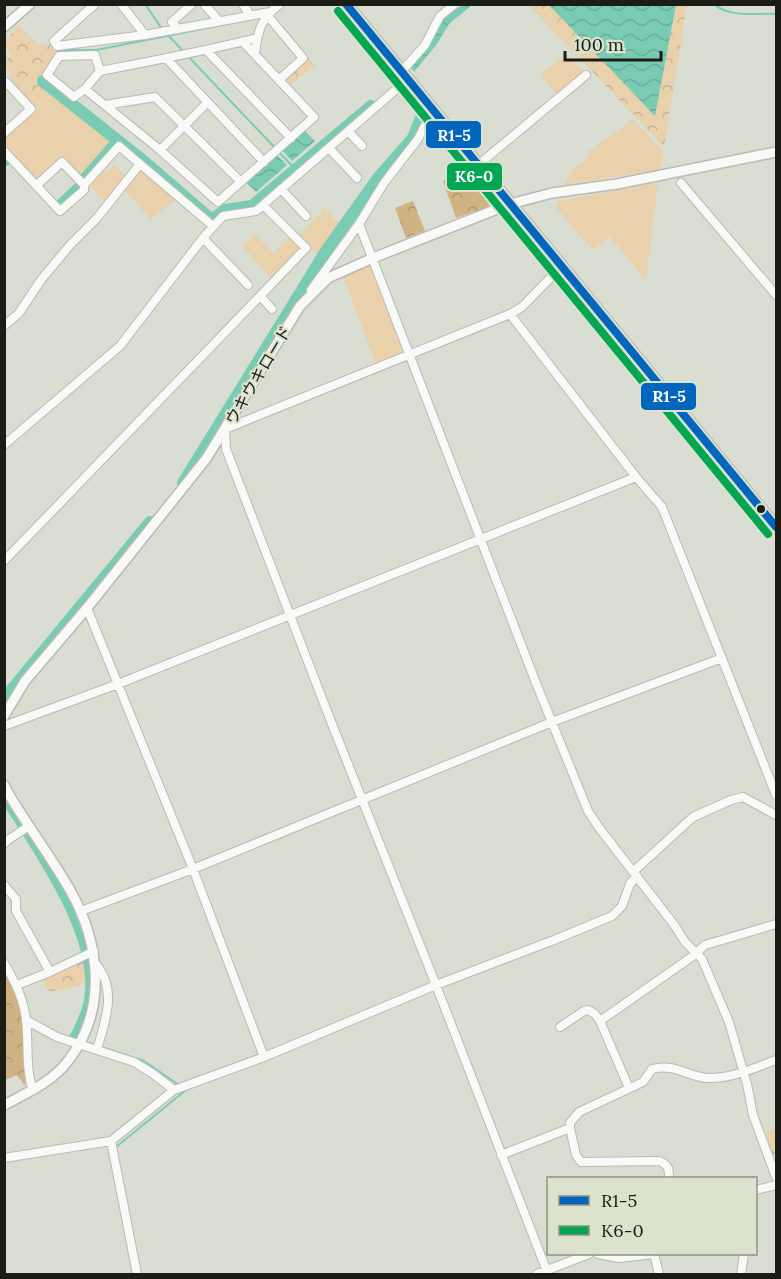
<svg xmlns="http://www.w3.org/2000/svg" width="781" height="1279" viewBox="0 0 781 1279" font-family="Lora,'Noto Sans JP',serif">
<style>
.grass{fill:#e9d1ab}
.forest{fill:url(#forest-crowns)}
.park{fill:url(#park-crowns)}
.water{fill:url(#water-waves)}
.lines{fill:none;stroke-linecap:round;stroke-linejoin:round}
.stream{stroke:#79ccb3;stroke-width:2}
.river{stroke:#79ccb3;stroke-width:12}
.minor-casing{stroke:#b9bbb3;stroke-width:10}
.tertiary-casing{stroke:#b9bbb3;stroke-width:12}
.secondary-casing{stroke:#b9bbb3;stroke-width:14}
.minor{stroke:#f9faf8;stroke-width:8}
.tertiary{stroke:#f9faf8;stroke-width:9}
.secondary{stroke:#f0f1ec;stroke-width:10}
.bus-1-casing{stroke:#dbe2ce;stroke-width:12}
.bus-2-casing{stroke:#dbe2ce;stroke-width:12}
.bus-1{stroke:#0065bd;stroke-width:8}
.bus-2{stroke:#00a651;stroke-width:8}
.bus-dot{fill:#1a1c15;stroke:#dbe2ce;stroke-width:2}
.labels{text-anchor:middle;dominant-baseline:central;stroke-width:4.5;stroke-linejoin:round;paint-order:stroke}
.street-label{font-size:16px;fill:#1a1c15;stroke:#dbe2ce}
.line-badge{stroke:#dbe2ce;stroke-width:2}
.badge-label{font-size:16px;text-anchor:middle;font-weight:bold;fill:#fff}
</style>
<defs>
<pattern id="forest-crowns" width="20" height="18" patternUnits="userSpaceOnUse" patternTransform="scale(1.5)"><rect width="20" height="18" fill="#d1b383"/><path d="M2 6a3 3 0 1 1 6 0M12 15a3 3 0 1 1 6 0" fill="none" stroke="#b39970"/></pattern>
<pattern id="park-crowns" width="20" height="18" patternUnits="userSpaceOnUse" patternTransform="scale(1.5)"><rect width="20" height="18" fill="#e9d1ab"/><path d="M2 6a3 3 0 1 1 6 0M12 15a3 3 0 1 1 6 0" fill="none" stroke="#c7b392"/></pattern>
<pattern id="water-waves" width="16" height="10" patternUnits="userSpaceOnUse" patternTransform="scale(1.5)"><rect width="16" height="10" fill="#79ccb3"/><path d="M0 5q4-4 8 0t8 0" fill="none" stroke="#68af99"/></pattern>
</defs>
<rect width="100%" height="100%" fill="#daddd2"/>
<path class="grass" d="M567,54l18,19 -27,23 -18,-21z
M51,91l62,50 -33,39 -18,-17 -25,22 -32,-34v-18z
M633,119l31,33 -3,17 -96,16 6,-14 19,-15 -2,-4z
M114,165l12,11 -21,26 -17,-17 15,-15 4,3z
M141,168l36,30 -26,21 -28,-30z
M658,183l-12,97 -36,-43 -17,13 -37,-42 2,-7z
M325,208l16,18 -23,30 -19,-21z
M256,235l18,18 17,-17 12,12 -31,31 -30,-33z
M372,262l33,91 -29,11 -33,-88z"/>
<path class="forest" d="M472,166l21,26 1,9 -7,6 -31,11 -13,-37z
M413,201l12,30 -19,7 -11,-30z
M4,972c22,34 21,75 21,114l-8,-11 -12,5z"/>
<path class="park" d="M529,5h158l-23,142 -123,-129z
M19,26l18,18 12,1 5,-4 5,15 -19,25 11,10 -20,18 -25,-27 6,-7 -7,-9v-5l6,-6 -6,-9v-6z
M307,57l8,9 -25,19 -7,-7z
M91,956c0,6 2,15 -1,20 -6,12 -30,15 -42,15l-5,-12z
M776,1128v26l-4,2 -9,-23z"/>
<path class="water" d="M462,5h10l-23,19 -12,20 -23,28 -3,-5 15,-19 18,-29z
M549,5h127l-21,111z
M305,131l10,10 -23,20 -10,-11z
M277,155l10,10 -31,27 -10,-10z"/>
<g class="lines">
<path class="stream" d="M145,4l17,25
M714,4c15,14 43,9 62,10
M166,33l130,137
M59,50h37l156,-31
M84,1042l12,3
M101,1047l43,14 35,24
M116,1147l70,-57 -3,-2"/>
<path class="river" d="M43,81l103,82 66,57 13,-10 27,-4 119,-100
M4,159l1,1
M85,179l33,-38
M62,204l19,-18
M183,483l143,-232 52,-73 35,-40 11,-28 -19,-23
M4,699l146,-177
M7,799c33,53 94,136 83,201 -2,14 -9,26 -15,39"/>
<g class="minor-casing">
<path id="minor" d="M95,4l-41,37 3,5 88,-11 125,-23
M121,4l24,31
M204,4l15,17
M243,4l7,11
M267,15l36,43 -23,21
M178,29l-6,-7 20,-18
M243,42l71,75 -96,85 -58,-52 -75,-61 15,-18c52,-10 105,-20 157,-33
M207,51l84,87
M255,53c3,-23 6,-35 25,-49
M166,58l98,104
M402,71l23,-26 15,-29 15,-12
M4,83l2,-1 25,27 -27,24
M85,89l-11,8 -27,-22 12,-19 36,-1 5,16
M105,105l50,-8 85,84
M348,131l14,15
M329,148l28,30
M160,150l47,-47
M4,151l56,60 24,-21v-5
M478,165l108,-90
M681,183l95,112
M37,185l25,-23 22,23 35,-39 21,18
M281,189l25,27
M263,205l43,43 -46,48 12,13
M359,224l177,459 52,128 12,18 75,97 10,16 17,17 27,63 18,62 6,31 23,62
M203,238l45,47
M311,290l48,-66 25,-41 34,-44 15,-29
M510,314l126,163 26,30 114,288
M4,326l15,-13 22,-33 29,-35 27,-27 43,-54 73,62
M4,445l116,-99 83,-108 20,-22 33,-5 152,-132
M4,561l256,-265
M87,608l106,261 71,188
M4,726l114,-42 518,-207
M4,844l4,-4 21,-14
M634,871l59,-54 38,-17 12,-3 33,18
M4,885l12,14v12l34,61
M81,911l112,-42 359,-147 170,-64
M4,963c11,18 20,36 22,57 3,24 -1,48 7,70
M96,964c21,25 10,56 1,85
M17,985l33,-13 44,-21
M26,1020l31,17 77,25 18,11 22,17
M600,1021l93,-65 12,-11 71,-21
M560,1027l24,-16 4,-1 7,4 5,7 29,67
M570,1128v-5l9,-11 64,-30 9,-13c23,-6 34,7 55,9 24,1 47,-10 69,-18
M111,1141l26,133
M501,1155l69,-27 6,27 5,7 78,-1c10,4 10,8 10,17
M4,1158l107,-17 63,-51 90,-33 172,-72 118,-45 58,-24 10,-10 8,-22 7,-8
M756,1190l20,-5
M598,1254l21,4 34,-4
M654,1254l5,20
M537,1274l52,-20
M548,1274l-112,-289 -106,-266 -104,-270 -1,-20 285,-115 12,-7 39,-40
M741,1274l3,-20"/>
</g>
<g class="tertiary-casing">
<path id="tertiary" d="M4,27l26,-23
M4,716l21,-35 62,-73 119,-149 94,-153 28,-28 45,-20 137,-54 42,-11 65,-9 159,-32
M4,785c6,13 14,24 21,35 15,23 31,46 45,70 30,53 38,120 -2,171 -16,21 -41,32 -64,44"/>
</g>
<g class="secondary-casing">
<path id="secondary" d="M346,4l430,523"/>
</g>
<use href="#minor" class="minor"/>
<use href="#tertiary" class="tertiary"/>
<use href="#secondary" class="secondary"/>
<g class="bus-1-casing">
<path id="bus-1" d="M346,4l430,523"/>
</g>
<g class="bus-2-casing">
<path id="bus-2" d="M338,11l430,523"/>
</g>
<use href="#bus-1" class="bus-1"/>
<use href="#bus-2" class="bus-2"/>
</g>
<circle class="bus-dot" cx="761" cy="509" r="5"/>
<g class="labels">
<g class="street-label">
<text transform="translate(258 375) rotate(-59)">ウキウキロード</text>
</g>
</g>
<g class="line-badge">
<rect x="425" y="120" width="57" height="29" rx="6" fill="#0065bd"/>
<rect x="446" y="162" width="57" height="29" rx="6" fill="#00a651"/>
<rect x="640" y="382" width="57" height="29" rx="6" fill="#0065bd"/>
</g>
<g class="badge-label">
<text x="454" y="141">R1-5</text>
<text x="474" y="182">K6-0</text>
<text x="669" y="402">R1-5</text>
</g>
<rect width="781" height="1279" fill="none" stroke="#1a1c15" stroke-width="12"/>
<rect x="547" y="1177" width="210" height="78" fill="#dbe2ce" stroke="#8e9384" stroke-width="1.5"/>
<rect x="559" y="1196" width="30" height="9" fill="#0065bd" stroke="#8e9384" stroke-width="1.5"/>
<text x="601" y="1207" font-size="18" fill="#1a1c15">R1-5</text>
<rect x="559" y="1226" width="30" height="9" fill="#00a651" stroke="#8e9384" stroke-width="1.5"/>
<text x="601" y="1237" font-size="18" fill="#1a1c15">K6-0</text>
<path d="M565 51v9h96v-9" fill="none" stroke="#1a1c15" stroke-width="3"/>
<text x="574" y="51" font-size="18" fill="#1a1c15" stroke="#dbe2ce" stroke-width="4.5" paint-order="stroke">100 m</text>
</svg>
